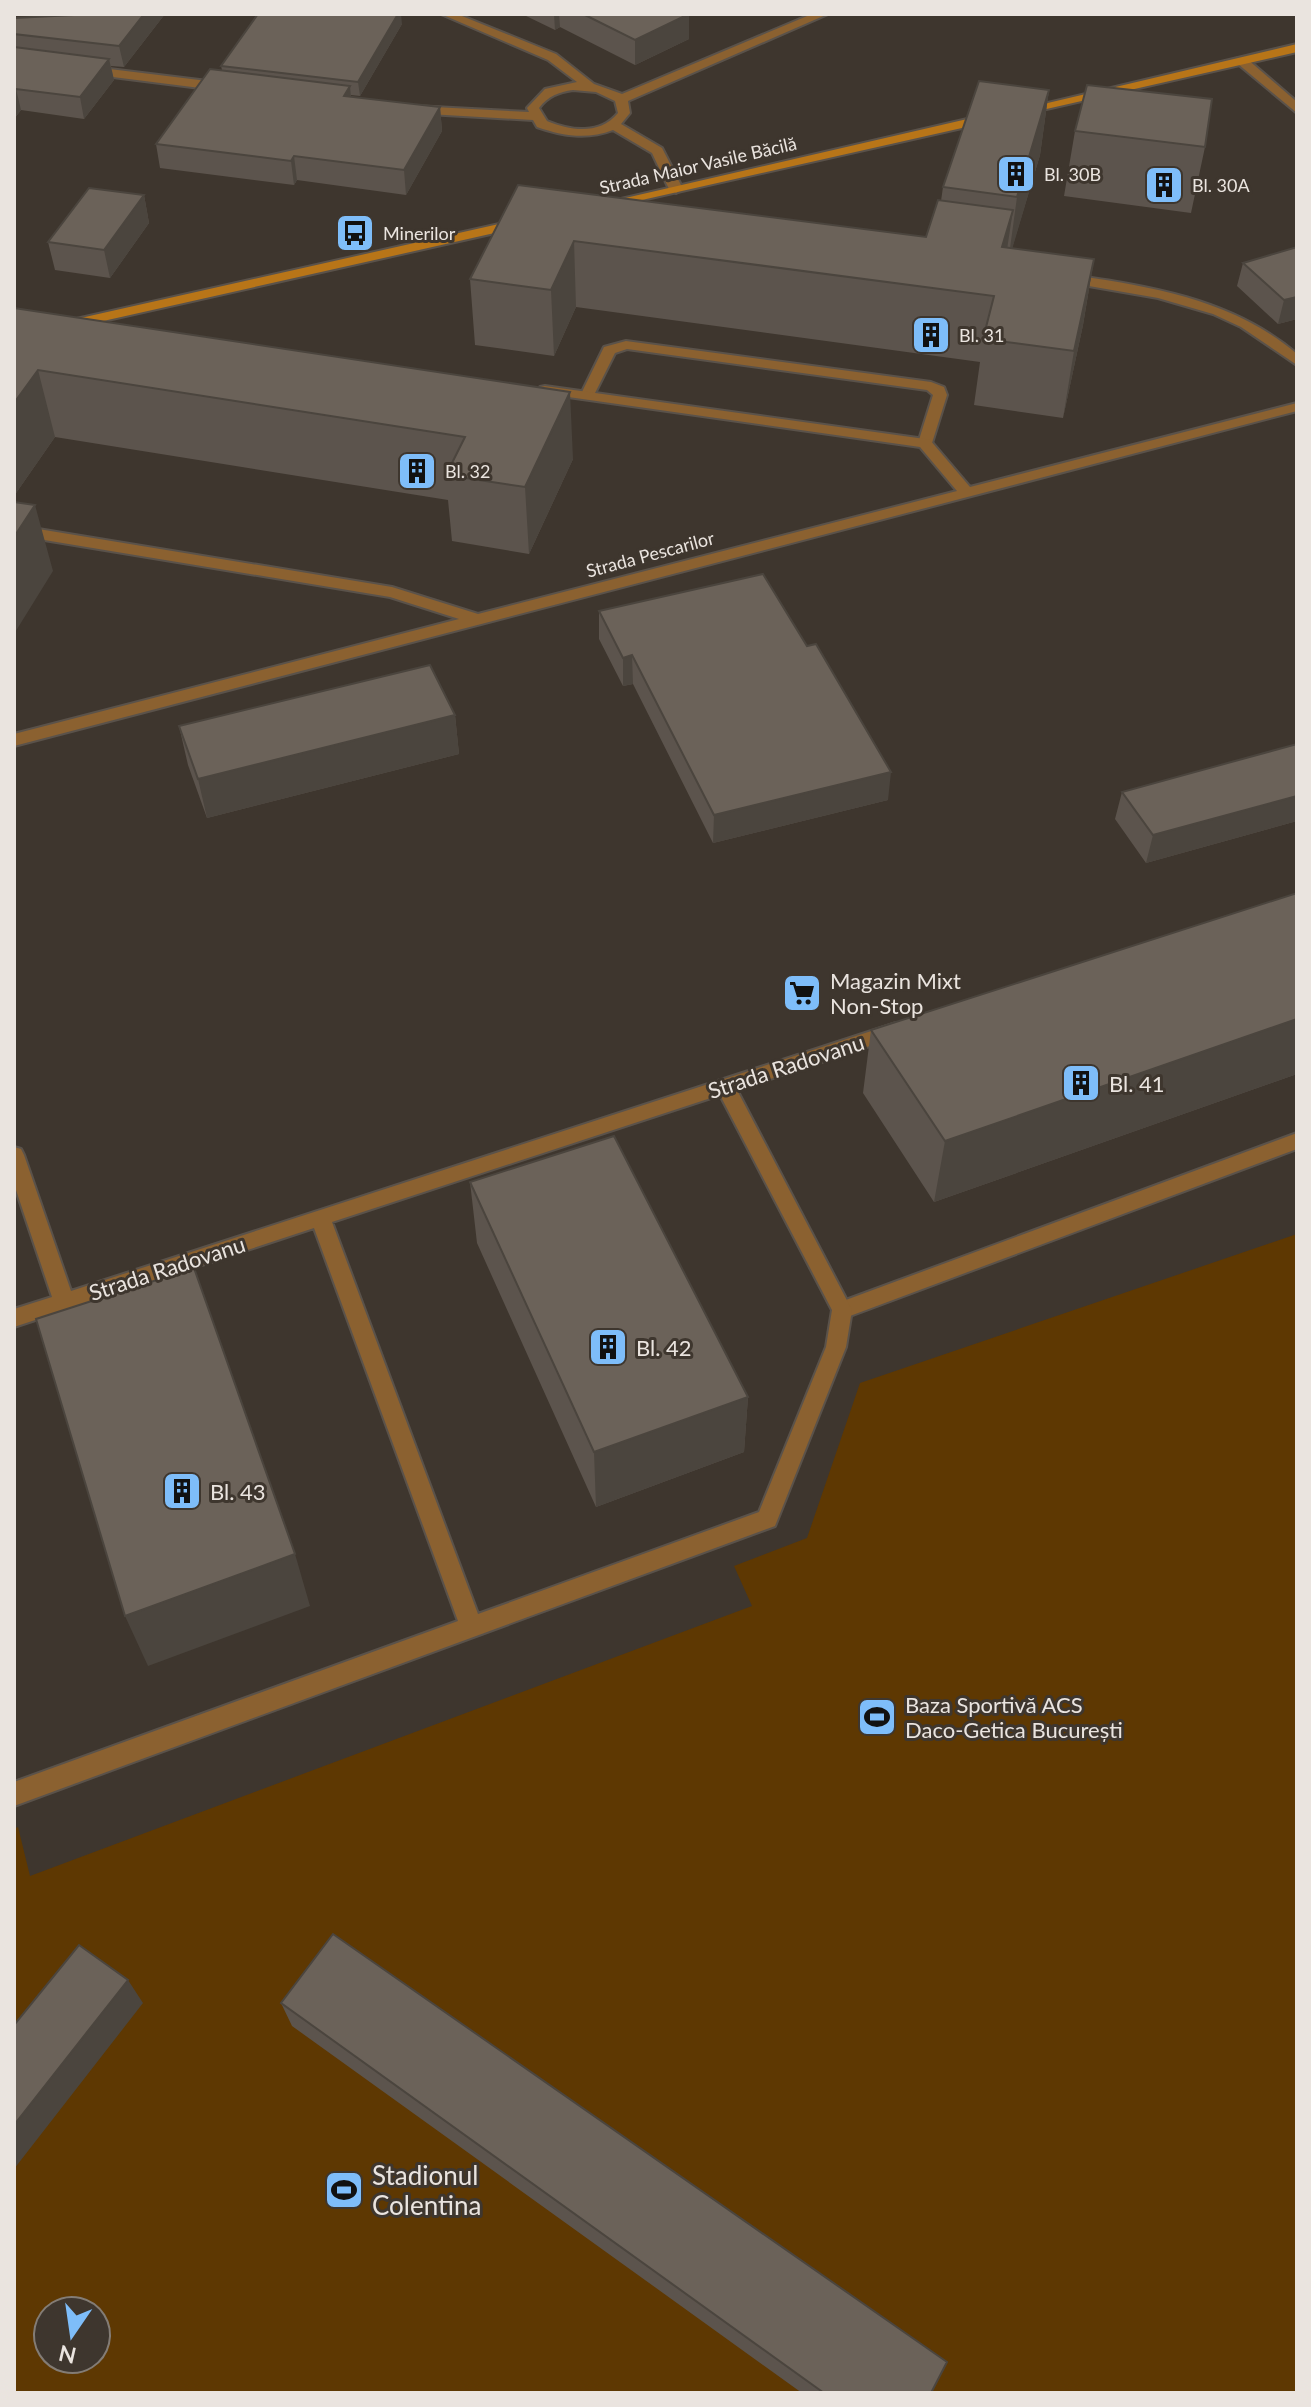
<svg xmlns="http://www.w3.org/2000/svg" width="1311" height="2407" viewBox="0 0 1311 2407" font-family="Lato,sans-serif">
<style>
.green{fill:#5e3802;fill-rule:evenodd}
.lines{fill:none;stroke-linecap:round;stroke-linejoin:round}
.lane-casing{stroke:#5a524a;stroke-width:4}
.street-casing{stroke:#5a524a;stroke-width:4}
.secondary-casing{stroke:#5a524a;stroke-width:4}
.lane{fill:#8b6130;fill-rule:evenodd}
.street{fill:#8b6130;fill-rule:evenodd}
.secondary{fill:#b87518;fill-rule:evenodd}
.wall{fill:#5c544d}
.shaded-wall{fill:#4b453e}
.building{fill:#6b6259;stroke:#4b453e;stroke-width:2}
.labels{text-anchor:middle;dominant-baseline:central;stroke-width:6;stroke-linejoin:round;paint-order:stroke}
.far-street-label{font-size:18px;fill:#eae4df;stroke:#3e362e}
.far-poi-label{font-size:18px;fill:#eae4df;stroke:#3e362e;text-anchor:start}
.poi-label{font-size:22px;fill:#eae4df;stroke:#3e362e;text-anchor:start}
.street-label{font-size:22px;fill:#eae4df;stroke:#3e362e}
.near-poi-label{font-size:26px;fill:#eae4df;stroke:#3e362e;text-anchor:start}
</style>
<rect width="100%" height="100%" fill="#3e362e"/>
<path class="green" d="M1297,1234v1159h-1283v-564l4,-2 12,49 722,-270 -18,-40 73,-28 53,-155zM48,2311h48v48h-48z"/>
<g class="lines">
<g class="lane-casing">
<path id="lane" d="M626,341l305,41 13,5 3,8 -15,48 -7,4 -7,-4 15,-48 -6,-5 -300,-41 -12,4 -23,46h-10l-2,-3 24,-49z
M1297,1133v16l-455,170 -7,-3 -3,-6 3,-6z"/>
</g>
<g class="street-casing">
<path id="street" d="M441,14h16l99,40 38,30 28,10 190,-80h16l-200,87 2,12 -9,11 41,24 21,41 -7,4 -7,-4 -17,-36 -39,-23c-26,10 -50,6 -76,-3l-4,-7 -122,-7 -2,-3 6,-4 114,6 -2,-4 18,-19 32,-7 -29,-22zM573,90l23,2 19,9 3,12c-18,22 -47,18 -71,8l-8,-13c9,-12 20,-16 34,-18z
M1238,58h8l51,44v11l-59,-49z
M85,66l139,17 6,4 -6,4 -143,-18v-6z
M1065,274c83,12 166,24 232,80v11l-56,-38 -28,-13 -55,-16 -98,-17v-6z
M545,386l380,53 5,1 40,47 327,-84v8l-1283,335v-12l445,-115 -69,-22 -376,-62v-10l378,62 86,27 479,-123 -37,-44 -380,-54v-6z
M896,1023l9,7 -2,5 -166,55 115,220 -6,37 -71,179 -761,280v-24l444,-161 -144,-393 -300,99v-18l38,-12 -38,-113v-37l7,2 3,6 47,136zM720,1095l112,215 -6,37 -67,165 -281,102 -146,-392z"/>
</g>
<g class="secondary-casing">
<path id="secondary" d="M1297,44v8l-277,63 -6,-4z
M989,114l6,4 -2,3 -391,88 -7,-4z
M521,219l7,4 -2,3 -512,115v-8z"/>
</g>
<use href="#lane" class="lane"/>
<use href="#street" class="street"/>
<use href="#secondary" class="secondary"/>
</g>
<path class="wall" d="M94,14h71l-41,53 -13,-1 3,14 -30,39 -63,-9 -7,9v-101z
M522,14h167v25l-54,26 -75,-38 -5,3z
M402,24l-42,72 -9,-1v2l89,10 2,24 -36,64 -109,-15 -3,5 -134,-17 -4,-24 66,-74 -1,-4z
M1049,90l-9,65 -28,93 82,11 -11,66 -20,93 -89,-13 6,-43 -404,-55 -22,49 -79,-11 -5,-66 48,-94 408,52 15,-36 2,-14z
M1075,131l130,16 -14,66 -127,-17z
M144,195l5,28 -39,55 -55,-8 -7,-28z
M1297,247v72l-19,5 -41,-38 6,-23z
M14,308l559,151 -44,95 -77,-13 -4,-41 -393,-63 -41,59z
M599,611l208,35 81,154 -175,43 -80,-159 -10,2 -24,-47z
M455,715l4,39 -252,64 -19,-53 -9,-39z
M1297,744v77l-151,42 -31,-44 7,-27z
M1297,893v181l-363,128 -71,-109 8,-63z
M470,1182l278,215 -4,55 -148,55 -119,-264z
M281,2003l650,390h-129l-510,-367z"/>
<path class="shaded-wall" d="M144,14h21l-41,53 -5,-21z
M398,14h3l1,10 -42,72 -2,-14z
M554,14h5l1,13 -5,3z
M689,14v25l-54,26v-25z
M109,59l5,21 -30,39 -4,-22z
M350,86l2,24 -8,-14z
M16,89l5,21 -7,9v-28z
M1049,90l-9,65 -32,108 9,-66z
M440,107l2,24 -36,64 -2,-25z
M294,156l3,24 -3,5 -3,-24z
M144,195l5,28 -39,55 -6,-28z
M1013,210l-10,66 -1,-29z
M574,241l2,66 -22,49 -3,-66z
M1094,259l-11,66 -20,93 11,-67z
M1297,297v22l-19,5 6,-24z
M38,370l17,67 -41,59v-93z
M570,392l3,67 -44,95 -4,-67z
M35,505l18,66 -39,63v-97z
M632,655l1,29 -10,2v-28z
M455,715l4,39 -252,64 -9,-39z
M891,772l-3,28 -175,43 1,-28z
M1297,796v25l-151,42 7,-28z
M1297,1019v55l-363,128 11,-61z
M748,1397l-4,55 -148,55 -2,-55z
M295,1554l15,52 -162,60 -23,-50z
M128,1980l15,23 -129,166v-44z"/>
<path class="building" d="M94,14h50l-25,32 -105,-12v-16z
M258,14h140l-40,68 -137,-16z
M583,14h106l-54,26z
M14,47l95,12 -29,38 -64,-8 -2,2z
M210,69l140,17 -6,10 96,11 -36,63 -110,-14 -3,5 -135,-17z
M979,81l70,9 -32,107 -74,-10z
M1087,85l125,14 -7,48 -130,-16z
M518,185l408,52 12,-37 75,10 -11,37 92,12 -20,92 -91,-12 11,-43 -420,-55 -23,49 -81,-11z
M89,188l55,7 -40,55 -56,-8z
M1297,247v50l-13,3 -41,-37z
M14,308l556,84 -45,95 -79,-12 19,-38 -427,-67 -24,33z
M14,502l21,3 -21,32z
M763,574l44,72 9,-2 75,128 -177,43 -82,-160 -9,3 -24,-47z
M430,665l25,50 -257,64 -19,-53z
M1297,744v52l-144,39 -31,-43z
M1297,893v126l-352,122 -74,-111z
M614,1136l134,261 -154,55 -124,-270z
M194,1268l101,286 -170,62 -89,-297z
M333,1934l614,428 -16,31h-107l-543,-390z
M79,1945l49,35 -114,145v-100z"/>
<defs>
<g id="building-square" transform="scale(2)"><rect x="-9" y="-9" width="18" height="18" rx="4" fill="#7ebdf9" stroke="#3e362e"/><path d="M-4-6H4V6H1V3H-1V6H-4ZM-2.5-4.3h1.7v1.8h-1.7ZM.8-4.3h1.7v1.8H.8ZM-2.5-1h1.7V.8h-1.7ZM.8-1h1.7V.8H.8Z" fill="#111"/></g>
<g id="bus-square" transform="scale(2)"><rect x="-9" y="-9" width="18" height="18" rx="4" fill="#7ebdf9" stroke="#3e362e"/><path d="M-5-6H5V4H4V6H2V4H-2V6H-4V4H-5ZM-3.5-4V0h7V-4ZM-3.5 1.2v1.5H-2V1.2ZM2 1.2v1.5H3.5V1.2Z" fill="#111"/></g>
<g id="supermarket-square" transform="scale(2)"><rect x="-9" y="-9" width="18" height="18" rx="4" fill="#7ebdf9" stroke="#3e362e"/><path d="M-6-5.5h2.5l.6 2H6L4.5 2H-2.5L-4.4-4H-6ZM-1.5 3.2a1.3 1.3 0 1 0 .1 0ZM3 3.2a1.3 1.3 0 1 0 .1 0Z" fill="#111"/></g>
<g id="stadium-square" transform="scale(2)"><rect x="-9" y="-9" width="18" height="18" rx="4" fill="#7ebdf9" stroke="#3e362e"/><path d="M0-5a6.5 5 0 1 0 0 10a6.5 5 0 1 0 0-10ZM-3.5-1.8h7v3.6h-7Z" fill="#111"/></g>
</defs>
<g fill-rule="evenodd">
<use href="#building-square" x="1016" y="174"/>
<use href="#building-square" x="1164" y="185"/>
<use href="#bus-square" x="355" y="233"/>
<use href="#building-square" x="931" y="335"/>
<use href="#building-square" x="417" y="471"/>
<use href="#supermarket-square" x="802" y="993"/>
<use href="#building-square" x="1081" y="1083"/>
<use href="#building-square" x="608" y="1347"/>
<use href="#building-square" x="182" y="1491"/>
<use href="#stadium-square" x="877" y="1717"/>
<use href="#stadium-square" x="344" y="2190"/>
</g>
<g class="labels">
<g class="far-street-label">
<text transform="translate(698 165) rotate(-13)">Strada Maior Vasile Băcilă</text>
<text transform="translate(650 554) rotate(-15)">Strada Pescarilor</text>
</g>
<g class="far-poi-label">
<text x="1044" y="174">Bl. 30B</text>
<text x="1192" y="185">Bl. 30A</text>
<text x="383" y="233">Minerilor</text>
<text x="959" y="335">Bl. 31</text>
<text x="445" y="471">Bl. 32</text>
</g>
<g class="poi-label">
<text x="830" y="980">Magazin Mixt<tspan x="830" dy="25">Non-Stop</tspan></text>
<text x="1109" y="1083">Bl. 41</text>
<text x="636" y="1347">Bl. 42</text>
<text x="210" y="1491">Bl. 43</text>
<text x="905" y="1704">Baza Sportivă ACS<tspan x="905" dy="25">Daco-Getica București</tspan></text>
</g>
<g class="street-label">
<text transform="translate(786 1066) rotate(-18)">Strada Radovanu</text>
<text transform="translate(167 1268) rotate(-18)">Strada Radovanu</text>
</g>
<g class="near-poi-label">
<text x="372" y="2175">Stadionul<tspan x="372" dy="30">Colentina</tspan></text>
</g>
</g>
<rect width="1311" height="2407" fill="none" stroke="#eae4df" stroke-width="32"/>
<g transform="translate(72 2335) rotate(193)"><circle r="38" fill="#3e362e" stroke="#837c75" stroke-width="2"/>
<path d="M0-6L14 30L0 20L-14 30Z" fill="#7ebdf9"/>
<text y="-12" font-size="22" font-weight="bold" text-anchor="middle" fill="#eae4df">N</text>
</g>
</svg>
